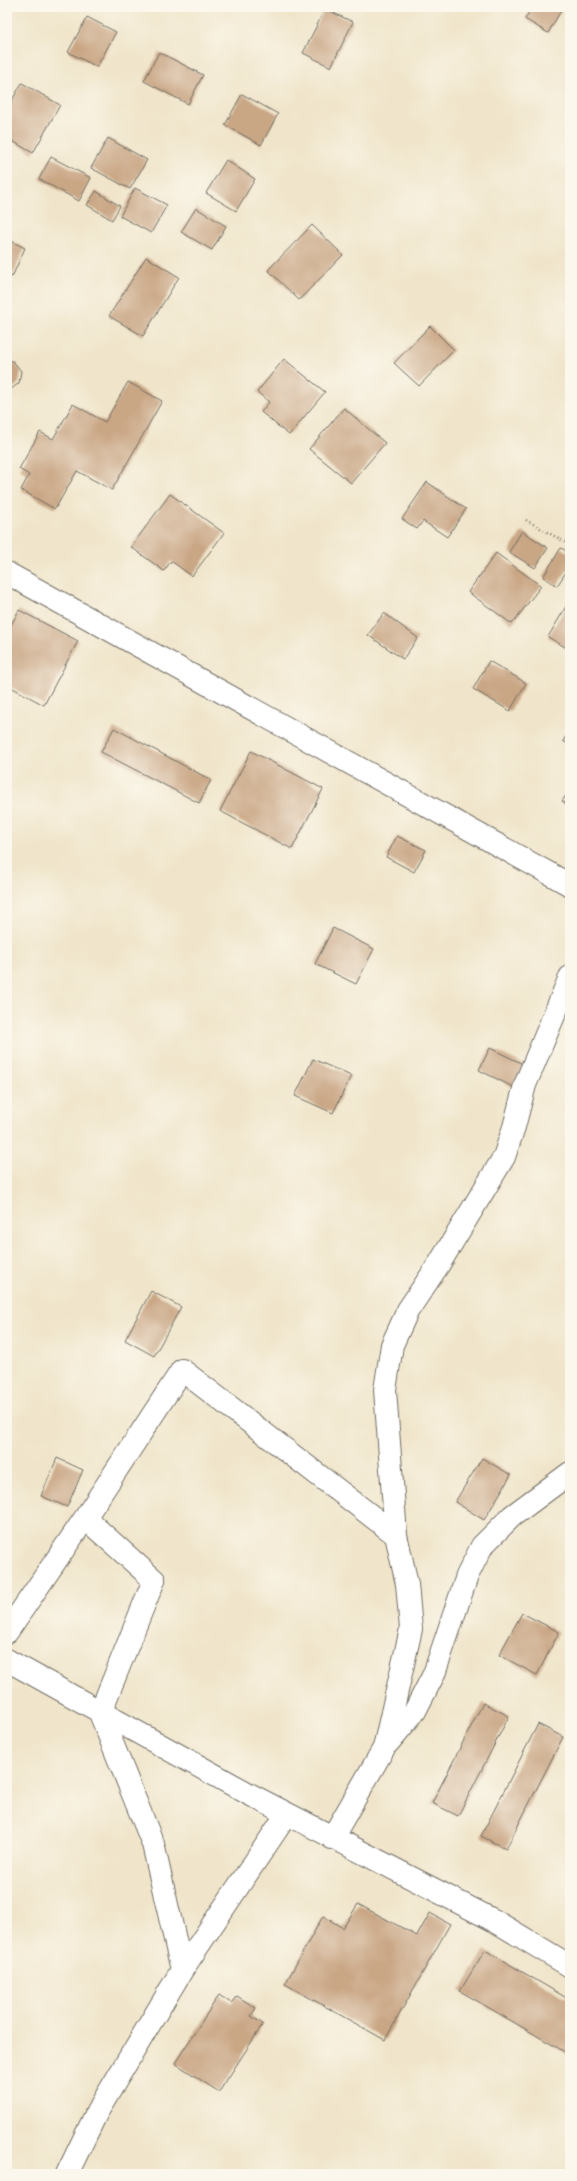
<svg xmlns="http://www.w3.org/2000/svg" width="577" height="2181" viewBox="0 0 577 2181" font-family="Itim,sans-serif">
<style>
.building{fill:#c9a684}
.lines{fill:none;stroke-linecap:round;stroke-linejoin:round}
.minor-casing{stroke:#706c63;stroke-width:24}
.path{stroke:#706c63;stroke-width:2.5;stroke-dasharray:1 3;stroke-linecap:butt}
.minor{stroke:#fff;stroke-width:22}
</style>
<rect width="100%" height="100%" fill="#fbf7ec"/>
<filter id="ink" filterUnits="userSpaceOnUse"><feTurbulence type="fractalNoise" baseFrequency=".025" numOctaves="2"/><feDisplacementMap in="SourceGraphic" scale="8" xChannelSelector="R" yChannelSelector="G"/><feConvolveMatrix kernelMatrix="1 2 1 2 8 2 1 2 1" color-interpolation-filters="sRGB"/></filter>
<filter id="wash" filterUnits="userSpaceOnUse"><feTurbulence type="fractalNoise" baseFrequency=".012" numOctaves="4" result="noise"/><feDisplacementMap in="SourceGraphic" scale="16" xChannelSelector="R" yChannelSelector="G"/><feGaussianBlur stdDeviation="0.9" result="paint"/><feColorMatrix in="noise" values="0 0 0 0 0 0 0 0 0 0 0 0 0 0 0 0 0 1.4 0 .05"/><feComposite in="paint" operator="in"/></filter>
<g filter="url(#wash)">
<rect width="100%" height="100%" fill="#f0e5ca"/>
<g id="blocks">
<path class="building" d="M532,7h31l-15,26 -23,-14z
M325,9l28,13 -22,45 -28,-14z
M87,17l29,15 -19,35 -29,-15z
M159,52l44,23 -15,29 -44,-23z
M22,83l38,22 -27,48 -26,-15v-29z
M242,94l36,20 -17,31 -36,-20z
M108,138l39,22 -17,29 -39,-21z
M51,157l40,21 -12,23 -40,-22z
M226,160l29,19 -19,32 -30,-18z
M135,188l32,17 -16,28 -31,-17z
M96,191l24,15 -8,14 -25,-15z
M196,208l30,18 -14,24 -31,-18z
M312,225l31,30 -44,45 -31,-30z
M7,239l18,9 -13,29 -5,-2z
M146,257l33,20 -36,59 -34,-20z
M430,326l24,24 -35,36 -25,-23z
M284,359l41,33 -36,43 -28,-23 8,-10 -12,-10z
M7,361h6l8,10 -2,12 -9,7h-3z
M128,382l34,19 -50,89 -35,-19 -22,38 -34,-19 8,-15 -10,-6 21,-37 13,7 20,-35 32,18z
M344,408l41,35 -34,40 -42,-34z
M427,482l39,27 -19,28 -24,-16 -6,8 -15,-10z
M170,494l54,39 -32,43 -21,-15 -7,10 -33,-24z
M522,531l26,17 -13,20 -26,-16z
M561,548l9,5v13l-13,20 -14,-9z
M496,553l45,33 -29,38 -44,-32z
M570,600v50l-22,-13z
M19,610l59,31 -34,64 -37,-20v-52z
M384,613l34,25 -15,21 -35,-24z
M489,661l37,22 -16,28 -37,-22z
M114,728l97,52 -12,23 -98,-51z
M570,730v15l-7,-4z
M251,751l72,38 -31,60 -72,-38z
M570,790v17l-8,-6z
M397,836l29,14 -12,22 -28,-15z
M333,928l41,21 -18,35 -41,-20z
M490,1048l35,17 -12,22 -34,-17z
M313,1059l38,17 -18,37 -38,-17z
M151,1291l30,16 -27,49 -29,-16z
M57,1458l26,12 -16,37 -26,-11z
M482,1458l29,17 -27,45 -29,-18z
M522,1613l37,19 -22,43 -38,-20z
M483,1703l26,13 -51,100 -26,-13z
M538,1724l25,13 -57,112 -25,-13z
M358,1904l59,32 13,-23 20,11 -65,116 -100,-56 38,-68 20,12z
M485,1950l85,50v55l-110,-64z
M219,1995l12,8 6,-7 19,12 -5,8 12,8 -44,68 -44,-29z"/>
</g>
</g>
<g filter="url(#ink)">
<use href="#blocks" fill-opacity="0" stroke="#706c63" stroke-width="1"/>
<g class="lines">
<g class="minor-casing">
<path id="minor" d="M7,573l563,312
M85,1518l97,-148 214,165
M7,1632l78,-114 69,62 -54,133 53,131 29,126
M7,1660l242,134 246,127 75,45
M388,1743l27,-32 19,-37 33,-98 15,-30 30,-30 58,-43
M332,1838l52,-90 27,-119 -4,-45 -11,-49 -11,-145 7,-45 16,-35 31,-46 65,-107 10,-30 11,-42 45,-108
M67,2174l30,-62 85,-142 105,-156"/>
</g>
<path class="path" d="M526,520l44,25"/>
<use href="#minor" class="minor"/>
</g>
</g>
<rect width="577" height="2181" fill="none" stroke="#fbf7ec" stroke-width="24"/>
</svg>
